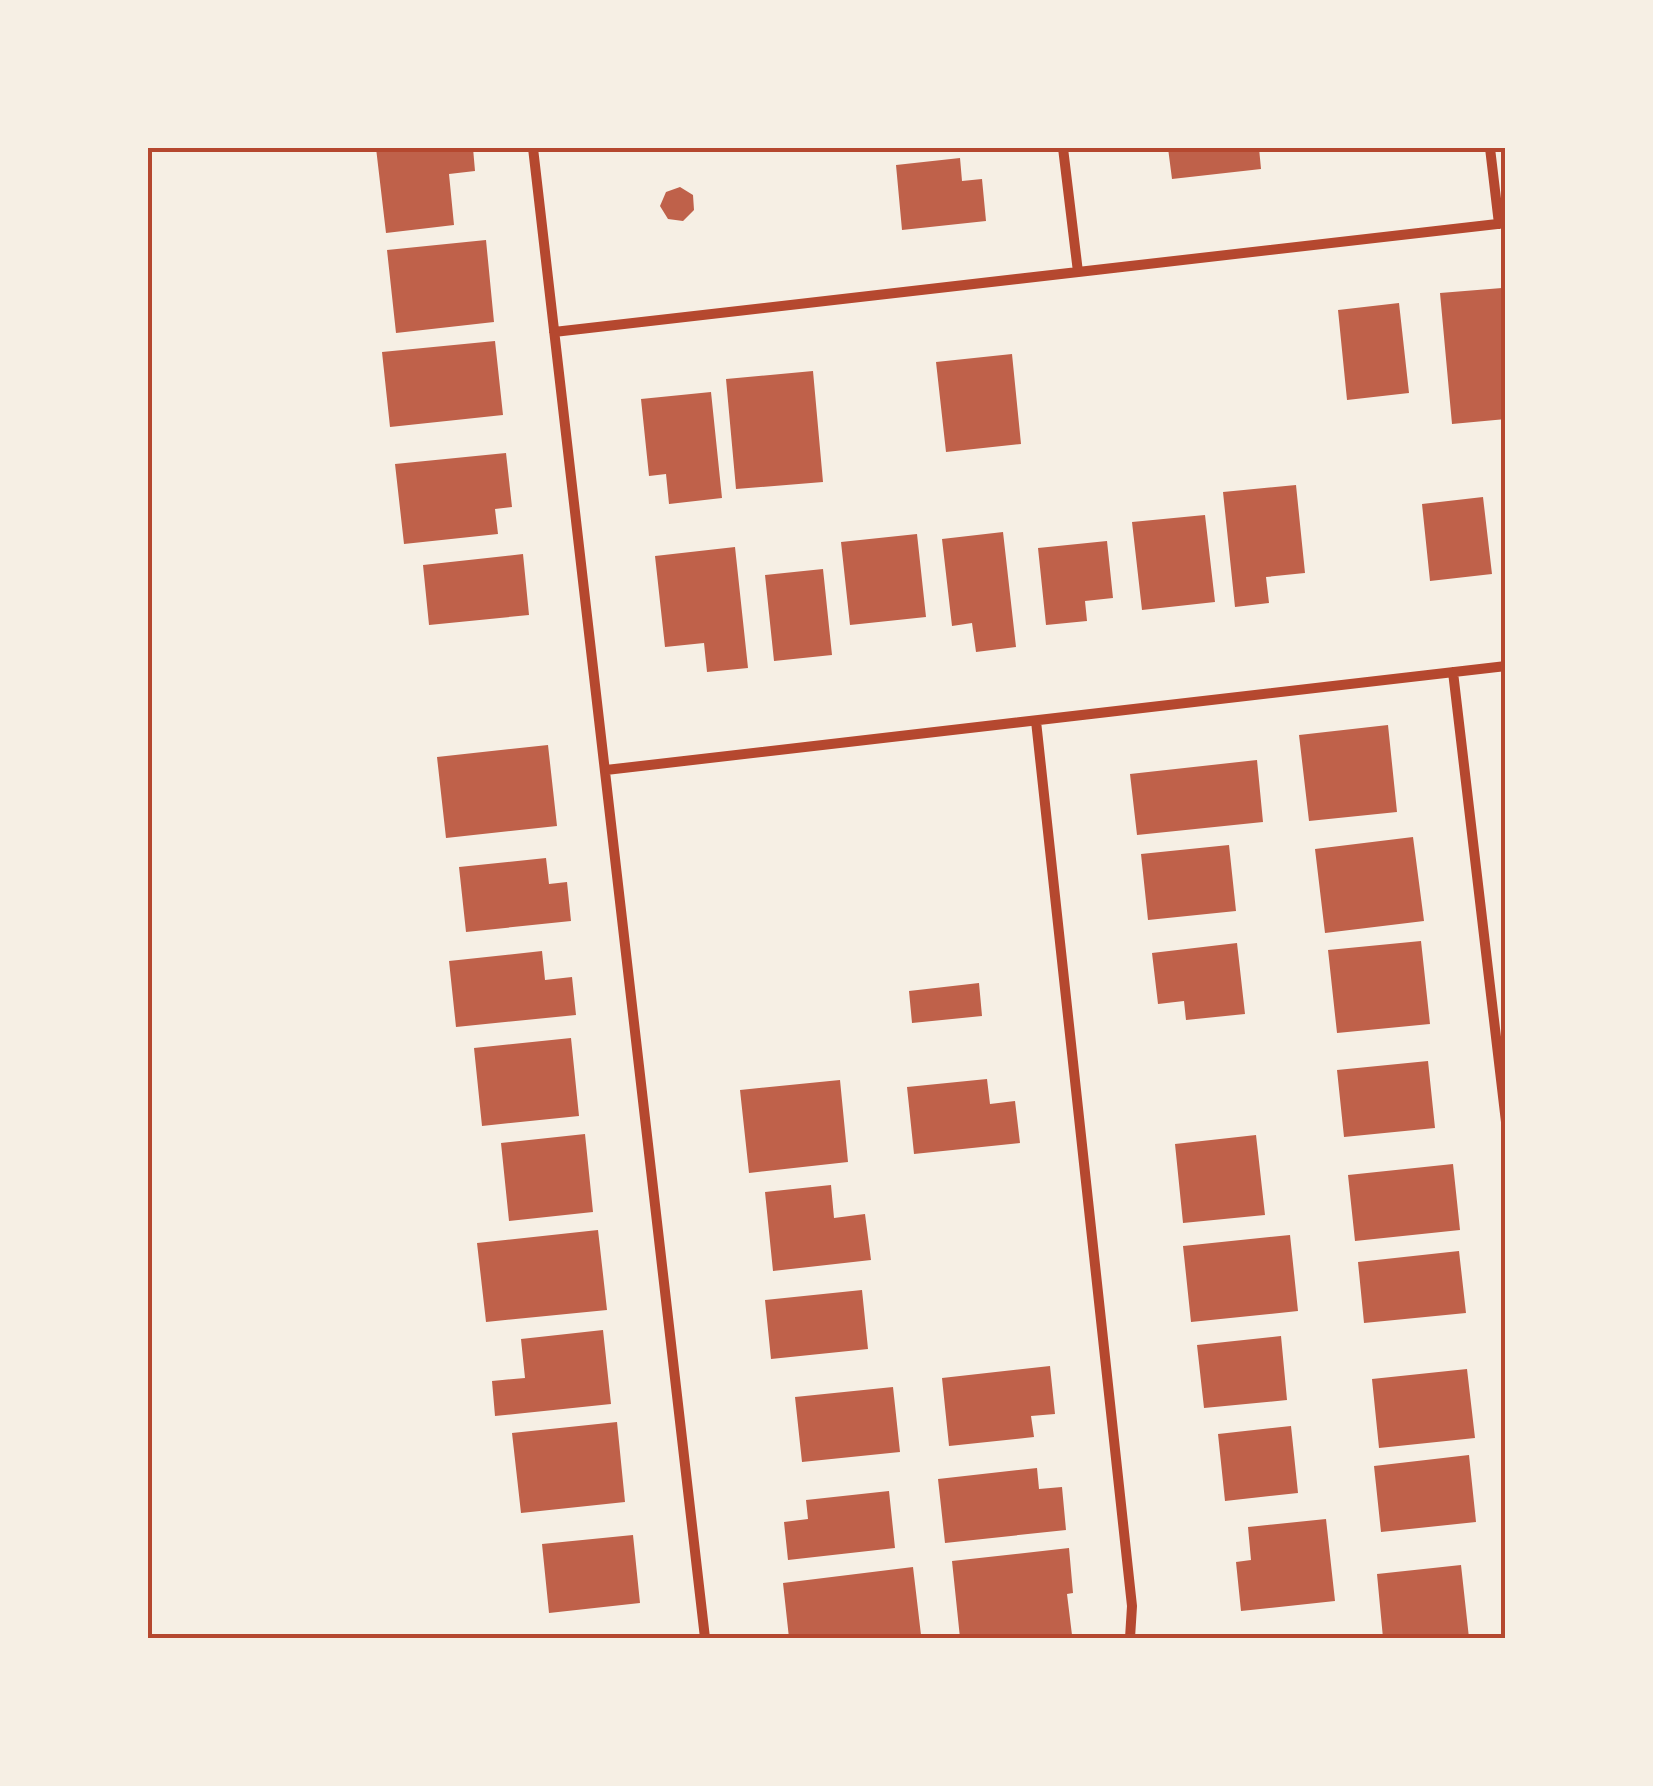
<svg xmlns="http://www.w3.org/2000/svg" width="1653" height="1786" viewBox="0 0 1653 1786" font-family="'Public Sans',sans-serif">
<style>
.building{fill:#bf614a}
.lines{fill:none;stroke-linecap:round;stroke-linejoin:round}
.minor{stroke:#b5482f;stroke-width:10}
.neatline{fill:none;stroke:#b5482f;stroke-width:4}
</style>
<rect width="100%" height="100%" fill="#f6efe4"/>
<path class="building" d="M376,148h97l2,23 -26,3 5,51 -68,8z
M1168,148h91l2,21 -89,10z
M960,158l2,23 20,-2 4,42 -84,9 -6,-65z
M680,187l13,8 1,15 -11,11 -15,-2 -8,-13 6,-14z
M486,240l8,82 -98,11 -9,-83z
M1502,288l4,20v111l-54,5 -12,-131z
M1399,303l10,90 -62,7 -9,-90z
M495,341l8,74 -113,12 -8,-75z
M1012,354l9,90 -75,8 -10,-90z
M813,371l10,111 -87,7 -10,-110z
M711,392l11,106 -53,6 -3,-30 -17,2 -8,-77z
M506,453l6,54 -17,2 3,25 -94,10 -9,-80z
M1296,485l9,88 -39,4 3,26 -34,4 -12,-115z
M1483,497l9,77 -62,7 -8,-77z
M1205,515l10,87 -73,8 -10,-88z
M1003,532l13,115 -40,5 -4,-29 -20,3 -10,-87z
M917,534l9,83 -76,8 -9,-83z
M1107,541l6,57 -28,3 2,20 -41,4 -8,-77z
M735,547l13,121 -41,4 -3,-29 -39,4 -10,-91z
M523,554l6,61 -100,10 -6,-60z
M823,569l9,86 -58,6 -9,-86z
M1388,725l9,87 -88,9 -10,-86z
M548,745l9,81 -111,12 -9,-81z
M1257,760l6,62 -126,13 -7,-61z
M1413,837l11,84 -99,12 -10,-84z
M1229,845l7,66 -88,9 -7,-66z
M546,858l3,26 18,-2 4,39 -105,11 -7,-65z
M1421,941l9,83 -93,9 -9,-83z
M1237,943l8,71 -59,6 -2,-19 -26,3 -6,-51z
M542,951l3,29 27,-3 4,38 -120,12 -7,-66z
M979,983l3,33 -70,7 -3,-32z
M571,1038l8,78 -97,10 -8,-78z
M1428,1061l7,67 -91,9 -7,-67z
M987,1079l3,25 25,-3 5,42 -106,11 -7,-67z
M840,1080l8,82 -99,11 -9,-83z
M585,1134l8,78 -84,9 -8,-78z
M1256,1135l9,80 -82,8 -8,-79z
M1453,1164l7,66 -105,11 -7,-66z
M831,1185l3,33 31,-4 6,46 -98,11 -8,-79z
M598,1230l9,80 -121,12 -9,-79z
M1290,1235l8,76 -107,11 -8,-76z
M1459,1251l7,62 -102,10 -6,-61z
M862,1290l6,59 -97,10 -6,-59z
M603,1330l8,74 -116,12 -3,-35 33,-3 -4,-39z
M1281,1336l6,64 -83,8 -7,-63z
M1050,1366l5,48 -24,2 3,21 -85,9 -7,-68z
M1467,1369l8,69 -96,10 -7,-69z
M893,1387l7,65 -98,10 -7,-65z
M617,1422l8,80 -104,11 -9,-80z
M1291,1426l7,67 -73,8 -7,-67z
M1469,1455l7,67 -95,10 -7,-66z
M1037,1468l2,21 23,-2 4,43 -121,13 -7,-64z
M889,1491l6,57 -107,12 -4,-38 24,-3 -2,-19z
M1326,1519l9,82 -94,10 -5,-49 15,-2 -3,-33z
M633,1535l7,68 -91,10 -7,-69z
M1069,1548l4,45 -6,1 5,41 -33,3h-79l-8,-77z
M1461,1565l8,73h-86l-6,-64z
M913,1567l8,68 -28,3h-104l-6,-55z"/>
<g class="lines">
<path class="minor" d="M533,148l172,1490
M1063,148l15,124
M1490,148l9,76
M554,332l952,-109
M1453,672l53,450
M1036,721l96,885 -2,32
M606,770l900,-104"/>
</g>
<rect width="1653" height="1786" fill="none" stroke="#f6efe4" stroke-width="300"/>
<rect x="150" y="150" width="1353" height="1486" class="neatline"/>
</svg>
